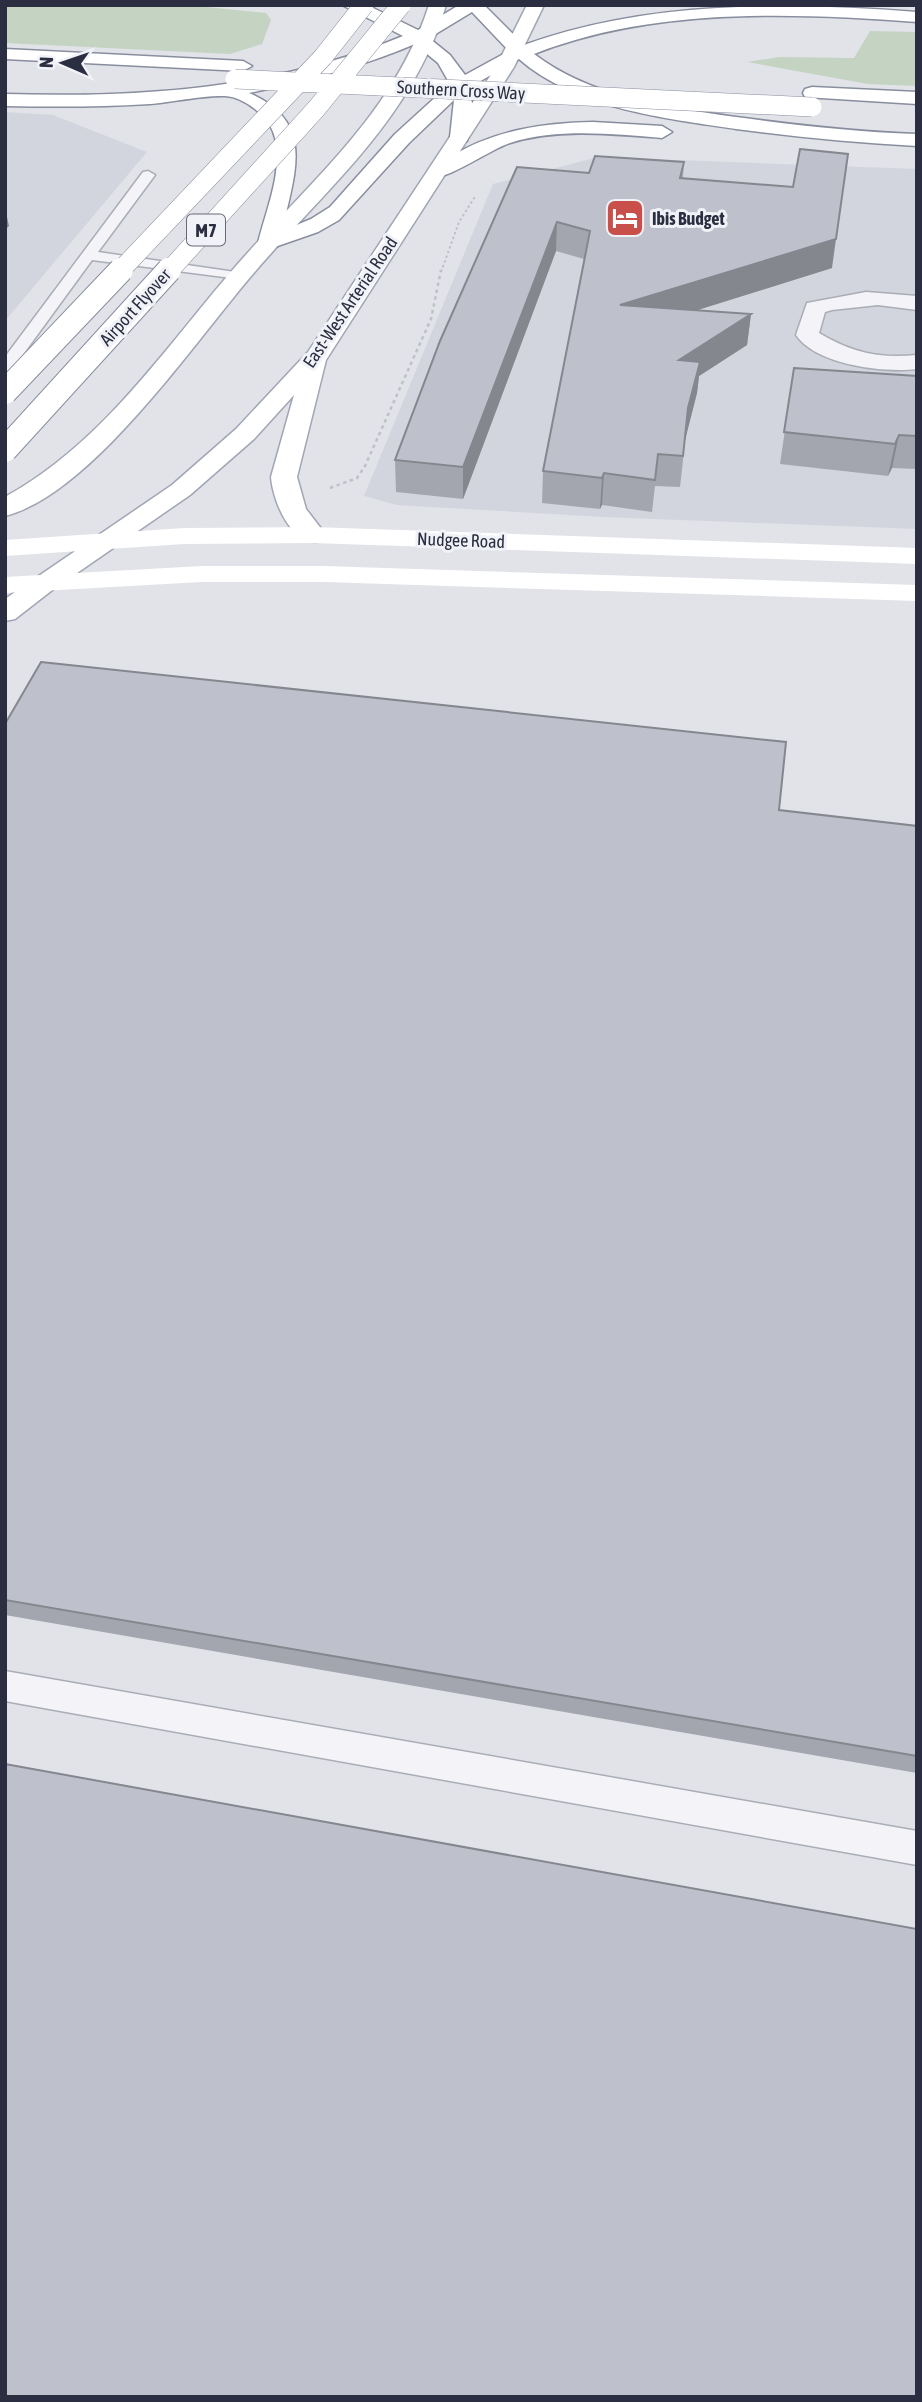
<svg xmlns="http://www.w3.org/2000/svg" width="922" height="2402" viewBox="0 0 922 2402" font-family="'Asap Condensed',sans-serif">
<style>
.built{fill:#d3d5de}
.green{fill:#c4d3c2}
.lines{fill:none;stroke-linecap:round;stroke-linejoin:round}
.lane-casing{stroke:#aaadb6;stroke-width:3}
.street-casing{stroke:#aaadb6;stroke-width:3}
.primary-casing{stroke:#a1a5b4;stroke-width:3}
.highway-casing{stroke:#898e9f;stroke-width:3}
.path-far1{stroke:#bfc1c8;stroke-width:2;stroke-dasharray:2.5 2.5;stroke-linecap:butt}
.path{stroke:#bfc1c8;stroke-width:2.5;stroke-dasharray:3.5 3.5;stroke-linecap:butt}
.lane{fill:#f4f4f8;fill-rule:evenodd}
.street{fill:#f4f4f8;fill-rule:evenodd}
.secondary{fill:#fff;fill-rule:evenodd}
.primary{fill:#fff;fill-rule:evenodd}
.highway{fill:#fff;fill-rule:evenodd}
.highway-bridge-far1-casing{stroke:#898e9f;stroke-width:20;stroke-linecap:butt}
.highway-bridge-casing{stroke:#898e9f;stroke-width:26;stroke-linecap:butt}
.highway-bridge-far1{stroke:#fff;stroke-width:19}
.highway-bridge{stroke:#fff;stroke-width:24}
.wall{fill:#a3a6af}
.shaded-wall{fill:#85878f}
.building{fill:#bec1cc;stroke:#85878f;stroke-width:2}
.labels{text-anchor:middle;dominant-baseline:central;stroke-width:6;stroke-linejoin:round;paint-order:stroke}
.far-street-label{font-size:18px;fill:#2a2e40;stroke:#f1f2f7}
.far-poi-label{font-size:18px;font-weight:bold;fill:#2a2e40;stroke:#f1f2f7;text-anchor:start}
.shield{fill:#f1f2f7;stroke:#666977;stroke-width:2}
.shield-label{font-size:19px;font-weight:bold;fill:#2a2e40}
</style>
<rect width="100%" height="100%" fill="#e1e3e9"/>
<path class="built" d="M5,112l48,3 94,37 -142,169z
M598,157l319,12v360l-314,-12 -206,-12 -33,-9 129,-312z"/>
<path class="green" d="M5,5h181l80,8 5,7 -9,24 -32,10 -225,-11z
M870,31l47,1v54l-49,-2 -121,-22 32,-5 75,1z"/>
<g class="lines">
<g class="lane-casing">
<path id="lane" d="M148,171l7,4 -57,77 144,21 5,1 2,3 -2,3 -155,-20 -81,111 -6,2v-16l138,-185z
M5,1671l912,160v34l-912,-164z"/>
</g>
<g class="street-casing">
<path id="street" d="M866,292l51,4v14l-39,-5 -46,5 -7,2 -6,21c32,19 60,26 98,22v14c-33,4 -101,-4 -121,-34l11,-32z"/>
</g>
<g class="primary-casing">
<path id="primary" d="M429,5h17c-10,35 -25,65 -45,96 -41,63 -99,115 -148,173 -58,67 -161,220 -248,242v-19c98,-54 159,-148 231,-231 73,-84 158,-152 193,-261z
M527,5h17l-30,62 -188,293 -29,117 9,32 20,26 -4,6c-30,7 -49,-39 -51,-64l23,-82 -40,44 -64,56 -139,96 -36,28 -10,2v-22l167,-114 64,-56 72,-77 188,-285z"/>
</g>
<g class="highway-casing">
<path id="highway" d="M342,5h25l51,25 41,-25h25l40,40c124,-45 263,-43 393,-33v10c-127,-9 -263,-15 -383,32 58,44 132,53 202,63 60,8 120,15 181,17v12c-61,-3 -121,-9 -181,-17 -73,-11 -159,-20 -217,-70l-49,28 3,25 -6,29h-14l-3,-4 4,-37 -45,43 -70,77 -21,12 -49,17 -8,-1 -3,-5c8,-33 25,-71 17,-105 -4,-20 -30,-41 -50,-42 -19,-1 -54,6 -75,8 -48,3 -96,3 -145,2v-12c137,4 271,-5 398,-58zM472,12l37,39 -44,24 -15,-20 -21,-17zM415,44l23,19 12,21 -55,50 -65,73 -19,12 -29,12c12,-57 35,-109 -33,-138 58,-12 112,-26 166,-49z
M5,49l238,12 9,5 -9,5 -238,-12z
M812,87l105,5v12l-112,-7 -2,-4 2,-4z
M593,122l69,4 10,6 -10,6c-50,-4 -104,-10 -152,5 -21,7 -64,38 -79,34l-3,-4c5,-7 14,-11 22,-16 44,-27 93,-34 143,-35z"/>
</g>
<path class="path-far1" d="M441,272l18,-50 17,-27"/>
<path class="path" d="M330,488l27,-10 8,-12 66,-147 10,-49"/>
<use href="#lane" class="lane"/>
<use href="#street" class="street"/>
<path class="secondary" d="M313,527l604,21v16l-604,-21 -129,1 -179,12v-16l179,-12z
M202,566h121l594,19v16l-594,-19h-121l-197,11v-16z"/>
<use href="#primary" class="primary"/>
<use href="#highway" class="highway"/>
<g class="highway-bridge-far1-casing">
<path id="highway-bridge-far1" d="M235,79l577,28
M119,272l204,-215 41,-52
M168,272l148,-163 85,-104"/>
</g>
<g class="highway-bridge-casing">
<path id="highway-bridge" d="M5,392l116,-122
M5,450l164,-180"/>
</g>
<use href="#highway-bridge-far1" class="highway-bridge-far1"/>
<use href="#highway-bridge" class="highway-bridge"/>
</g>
<path class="wall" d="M684,162l-1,16 149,90 -135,42 54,4 -4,31 -48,31 -2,17 -12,47 -5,47 -25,-1 -3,26 -50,-7 -2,4 -58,-6 1,-32 41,-212 -28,-8 -93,248 -67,-7 -1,-32 194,-287z
M794,368l123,8v93l-25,-1 -4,8 -108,-12z
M5,724l912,102v947l-912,-158z"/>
<path class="shaded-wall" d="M5,208l4,18 -4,4z
M557,222l-1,29 -93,248v-32z
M836,239l-4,29 -214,67 2,-30z
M751,314l-4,31 -48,31 -2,17 -12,47 -5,47 8,-79 -9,-48z
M899,435l-7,33 -4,8 7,-32z
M604,473l-2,32 -2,4 2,-31z"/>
<path class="building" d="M800,149l48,5 -12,85 -216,66 131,9 -72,46 21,2 -12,46 -5,48 -25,-2 -3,26 -51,-7 -2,5 -59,-7 47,-240 -33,-9 -94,245 -68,-7 45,-119 77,-174 72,6 6,-17 89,6 -4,16 113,9z
M794,368l123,8v60l-18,-1 -4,9 -111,-12z
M41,662l745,80 -7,68 138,16v930l-912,-156v-876z
M5,1764l912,165v468h-912z"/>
<defs>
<g id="hotel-square" transform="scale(2.0125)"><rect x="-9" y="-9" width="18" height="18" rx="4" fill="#c94f4b" stroke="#f1f2f7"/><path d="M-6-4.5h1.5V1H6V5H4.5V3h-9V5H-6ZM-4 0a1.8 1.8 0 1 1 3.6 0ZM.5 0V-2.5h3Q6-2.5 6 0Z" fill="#fff"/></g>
</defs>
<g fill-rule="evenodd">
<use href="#hotel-square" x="625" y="218"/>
</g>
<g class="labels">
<g class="far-street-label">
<text transform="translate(461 90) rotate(3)">Southern Cross Way</text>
<text transform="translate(350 302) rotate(-56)">East-West Arterial Road</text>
<text transform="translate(135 307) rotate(-48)">Airport Flyover</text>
<text transform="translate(461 540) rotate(2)">Nudgee Road</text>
</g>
<g class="far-poi-label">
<text x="652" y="218">Ibis Budget</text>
</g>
<rect class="shield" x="187" y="214.5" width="38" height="31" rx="5"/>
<g class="shield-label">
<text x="206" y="230">M7</text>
</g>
</g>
<rect width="922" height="2402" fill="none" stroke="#2a2e40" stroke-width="14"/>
<g transform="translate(63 63) rotate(272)" stroke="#f1f2f7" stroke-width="5" paint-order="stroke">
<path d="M0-5L12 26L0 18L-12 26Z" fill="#2a2e40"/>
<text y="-10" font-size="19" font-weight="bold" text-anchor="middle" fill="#2a2e40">N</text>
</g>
</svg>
